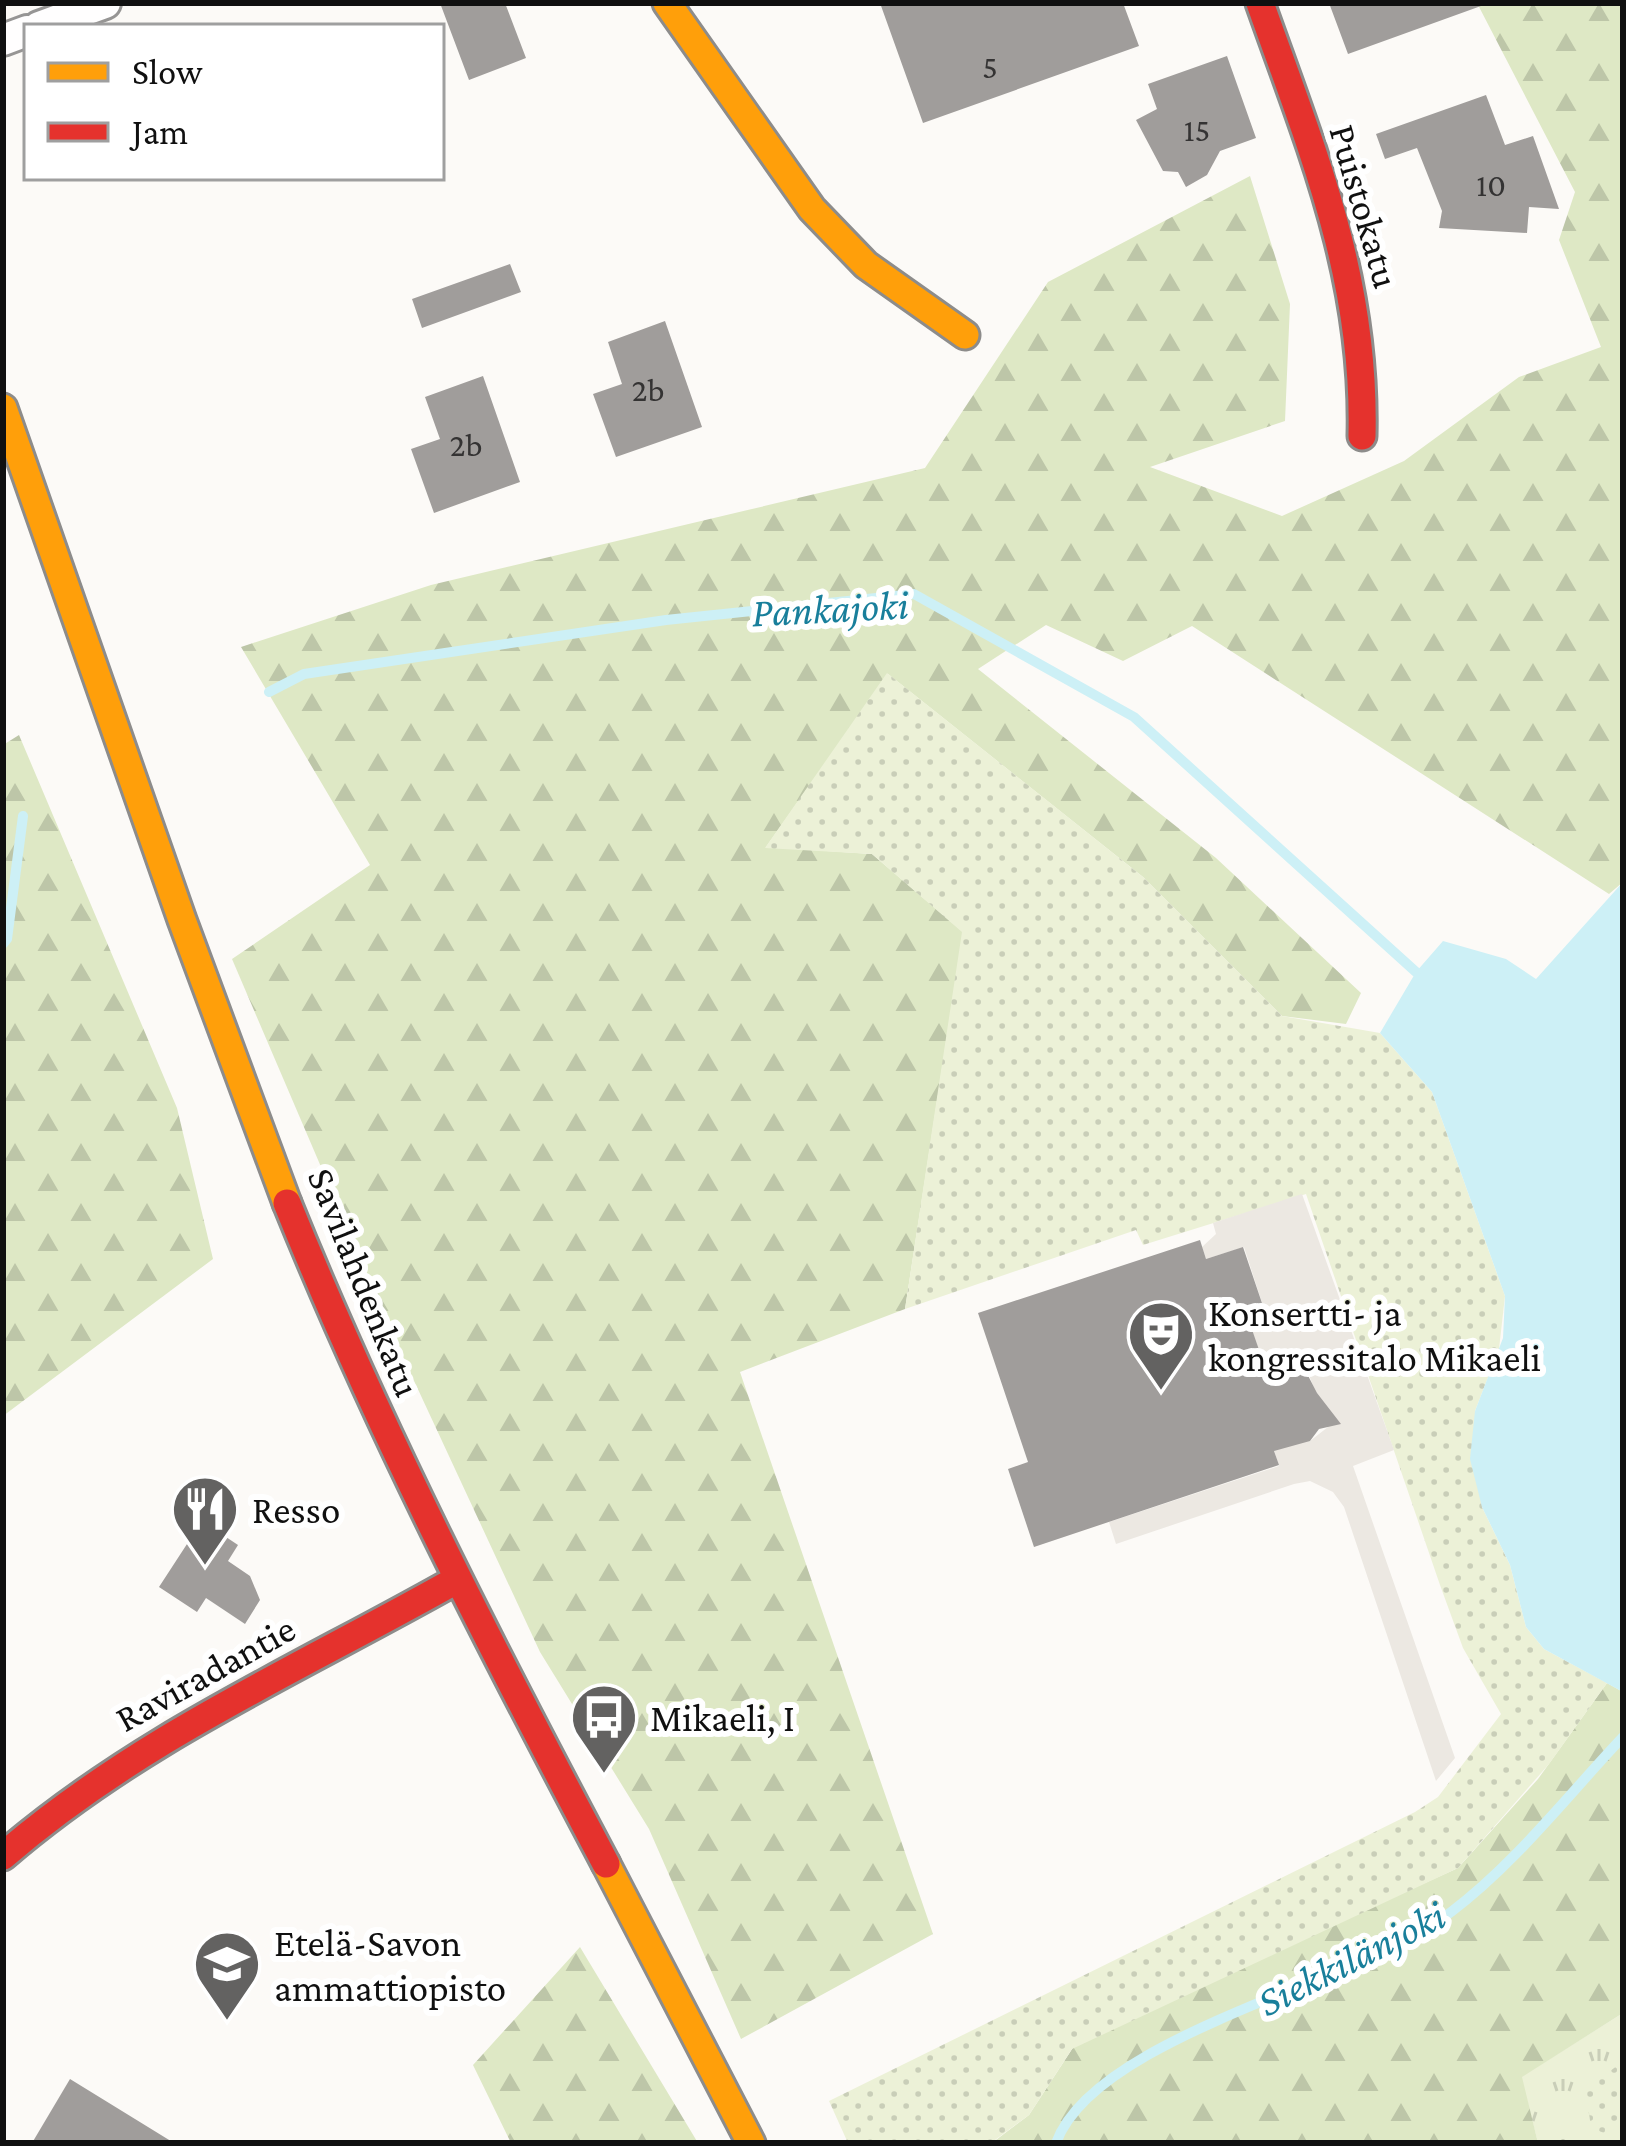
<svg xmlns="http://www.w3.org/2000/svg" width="1626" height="2146" viewBox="0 0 1626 2146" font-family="'Crimson Pro',serif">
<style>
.grass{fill:url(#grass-tufts)}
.forest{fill:url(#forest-firs)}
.park{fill:url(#park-dots)}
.plaza{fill:#ece8e2}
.water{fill:#cdf0f6}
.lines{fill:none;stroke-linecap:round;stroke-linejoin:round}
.stream{stroke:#cdf0f6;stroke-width:10}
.building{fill:#a09d9b}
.street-casing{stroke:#969594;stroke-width:36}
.slow-casing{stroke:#8d8c8b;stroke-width:33}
.jam-casing{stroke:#8d8c8b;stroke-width:33}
.street{stroke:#fffefe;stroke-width:30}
.slow{stroke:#ff9f0a;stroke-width:27}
.jam{stroke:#e5322d;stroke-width:27}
.labels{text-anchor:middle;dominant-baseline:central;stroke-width:12;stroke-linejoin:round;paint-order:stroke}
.number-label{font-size:33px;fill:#343333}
.street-label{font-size:39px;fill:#101010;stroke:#fff}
.poi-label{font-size:39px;fill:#101010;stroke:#fff;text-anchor:start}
.water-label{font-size:42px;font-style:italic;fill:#197f9b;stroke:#fff}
</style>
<defs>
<pattern id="grass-tufts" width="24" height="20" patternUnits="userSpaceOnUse" patternTransform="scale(3)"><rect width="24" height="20" fill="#ecf1d7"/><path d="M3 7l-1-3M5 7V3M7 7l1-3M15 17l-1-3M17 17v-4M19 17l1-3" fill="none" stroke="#c9ceb8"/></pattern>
<pattern id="forest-firs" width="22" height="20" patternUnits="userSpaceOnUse" patternTransform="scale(3)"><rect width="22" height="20" fill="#dee8c5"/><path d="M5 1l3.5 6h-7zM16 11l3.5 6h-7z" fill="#bdc6a8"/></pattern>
<pattern id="park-dots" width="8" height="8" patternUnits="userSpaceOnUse" patternTransform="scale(3)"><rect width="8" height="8" fill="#ecf1d7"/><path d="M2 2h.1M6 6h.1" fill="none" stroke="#c9ceb8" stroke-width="1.8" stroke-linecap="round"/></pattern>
</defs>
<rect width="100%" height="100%" fill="#fcfaf7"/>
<path class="grass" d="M1623,2013v130h-85l-17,-66z"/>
<path class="forest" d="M1477,3h146v879l-14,12 -417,-268 -69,35 -77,-36 -68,44 238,189 145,135 -15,31 -64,-8 -139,-139 -255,-203 -122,173 106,7 91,78 -58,377 -165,63 193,562 -192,105 -92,-210 -109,-177 -144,-310 -164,-383 138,-94 -129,-218 190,-62 494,-117 123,-186 202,-106 40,128 -5,117 -135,46 132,49 122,-55 115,-84 82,-30 -42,-107 16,-48z
M19,735l158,373 36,151 -210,157v-671z
M1607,1683l16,9v321l-101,64 16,66h-546l37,-28 49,-75 380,-172 80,-89z
M580,1947l118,196h-187l-38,-78z"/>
<path class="park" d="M887,673l256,204 139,139 98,17 52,59 73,204 -6,53 -24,62 7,96 28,58 16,62 18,22 63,34 -58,81 -91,104 -386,181 -43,66 -38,28h-143l-19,-42 586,-289 23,-15 63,-83 -38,-66 -23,-63 -134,-391 -163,51 -7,-15 -231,79 57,-377 -90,-78 -107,-6z
M1623,2061v79l-32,-12 -5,-38z"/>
<path class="plaza" d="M1302,1194l92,256 -41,16 102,292 -19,23 -92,-274 -11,-15 -23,-11 -16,3 -178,60 -7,-22 170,-56 -12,-37 43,12 18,-14 -20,-55 -9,-10 -13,3 -33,27 7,-38 -13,-39 17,-6 -20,-62 -38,12 -4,-12 14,-13 -3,-11z"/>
<path class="water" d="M1623,882v810l-79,-43 -18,-22 -16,-62 -28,-58 -12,-48 5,-48 28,-73 2,-42 -73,-204 -52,-59 36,-61 27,-31 63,18 30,20z"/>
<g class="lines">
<path class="stream" d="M269,692l35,-18 362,-54 248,-26 220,123 282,255
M3,944l4,-5 16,-123
M1056,2143c39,-107 301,-161 395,-231 64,-48 117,-117 172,-175"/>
</g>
<path class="building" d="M440,3h65l21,55 -57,22z
M880,3h243l16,43 -216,77z
M1329,3h151l1,3 -133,48z
M1227,56l29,82 -36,13 -13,24 -21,12 -8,-15 -15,-1 -27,-51 21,-11 -9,-25z
M1486,95l19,50 28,-9 26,73 -30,-2 -2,26 -88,-5 3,-17 -25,-63 -32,11 -9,-25z
M510,264l11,28 -99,36 -10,-29z
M665,321l37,106 -86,30 -23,-63 29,-10 -14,-42z
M483,376l37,106 -86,31 -23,-64 29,-10 -15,-42z
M1200,1240l6,19 37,-12 21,62 -17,6 20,58 33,-13 17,33 24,31 -22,5 -9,12 -36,10 5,14 -245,82 -26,-78 20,-7 -50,-149z
M202,1521l36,24 -10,16 22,15 10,24 -15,24 -39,-26 -9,14 -38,-25z
M70,2079l104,64h-142z"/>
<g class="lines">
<g class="street-casing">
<path id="street" d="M39,27l66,-24
M3,40l24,-9"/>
</g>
<g class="slow-casing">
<path id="slow" d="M667,3l145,206 54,56 99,70
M3,408l179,512 105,283
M606,1864l145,279"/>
</g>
<g class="jam-casing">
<path id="jam" d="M1260,3c52,147 106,274 102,433
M287,1203c92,228 204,444 319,661
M3,1856c138,-119 298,-188 455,-277"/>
</g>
<use href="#street" class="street"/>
<use href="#slow" class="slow"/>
<use href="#jam" class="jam"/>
</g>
<defs>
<g id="theatre-pin" transform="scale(3.45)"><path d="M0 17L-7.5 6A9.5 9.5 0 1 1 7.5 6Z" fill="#636261" stroke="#fff"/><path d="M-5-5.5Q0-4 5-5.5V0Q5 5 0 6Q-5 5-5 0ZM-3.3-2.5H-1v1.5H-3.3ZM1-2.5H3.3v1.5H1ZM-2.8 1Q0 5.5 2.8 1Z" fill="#fff"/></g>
<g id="restaurant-pin" transform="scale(3.45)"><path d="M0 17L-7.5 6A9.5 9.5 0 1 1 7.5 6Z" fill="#636261" stroke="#fff"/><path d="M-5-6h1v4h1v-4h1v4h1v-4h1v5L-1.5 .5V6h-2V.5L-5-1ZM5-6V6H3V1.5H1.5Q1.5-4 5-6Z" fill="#fff"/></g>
<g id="bus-pin" transform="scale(3.45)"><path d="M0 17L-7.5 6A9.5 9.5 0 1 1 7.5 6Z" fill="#636261" stroke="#fff"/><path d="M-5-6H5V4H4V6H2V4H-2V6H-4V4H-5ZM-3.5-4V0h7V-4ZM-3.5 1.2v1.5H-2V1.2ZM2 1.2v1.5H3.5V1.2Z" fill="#fff"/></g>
<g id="school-pin" transform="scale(3.45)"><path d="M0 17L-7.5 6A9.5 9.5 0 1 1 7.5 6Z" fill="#636261" stroke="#fff"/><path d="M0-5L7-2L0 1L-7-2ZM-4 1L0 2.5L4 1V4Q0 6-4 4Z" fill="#fff"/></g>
</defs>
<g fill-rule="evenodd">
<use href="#theatre-pin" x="1161" y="1334"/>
<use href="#restaurant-pin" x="205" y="1509"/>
<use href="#bus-pin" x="604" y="1717"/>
<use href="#school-pin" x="227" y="1964"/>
</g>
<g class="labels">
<g class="number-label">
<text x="990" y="66">5</text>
<text x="1197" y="129">15</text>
<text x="1491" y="184">10</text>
<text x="648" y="389">2b</text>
<text x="466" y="444">2b</text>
</g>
<g class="street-label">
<text transform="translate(1365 206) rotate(74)">Puistokatu</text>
<text transform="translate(365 1282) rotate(68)">Savilahdenkatu</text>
<text transform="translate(205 1673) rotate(-29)">Raviradantie</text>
</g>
<g class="poi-label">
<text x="1208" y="1312">Konsertti- ja<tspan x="1208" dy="45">kongressitalo Mikaeli</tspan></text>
<text x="252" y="1509">Resso</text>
<text x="650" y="1717">Mikaeli, I</text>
<text x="274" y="1942">Etelä-Savon<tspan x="274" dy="45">ammattiopisto</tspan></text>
</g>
<g class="water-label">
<text transform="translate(830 608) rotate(-3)">Pankajoki</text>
<text transform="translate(1351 1958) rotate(-27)">Siekkilänjoki</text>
</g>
</g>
<rect width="1626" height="2146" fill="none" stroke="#101010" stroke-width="12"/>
<rect x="24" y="24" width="420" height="156" fill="#ffffff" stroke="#9f9f9f" stroke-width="3"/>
<rect x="48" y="63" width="60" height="18" fill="#ff9f0a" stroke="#9f9f9f" stroke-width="3"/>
<text x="132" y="84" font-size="36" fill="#101010">Slow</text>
<rect x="48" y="123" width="60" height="18" fill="#e5322d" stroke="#9f9f9f" stroke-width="3"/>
<text x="132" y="144" font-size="36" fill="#101010">Jam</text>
</svg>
